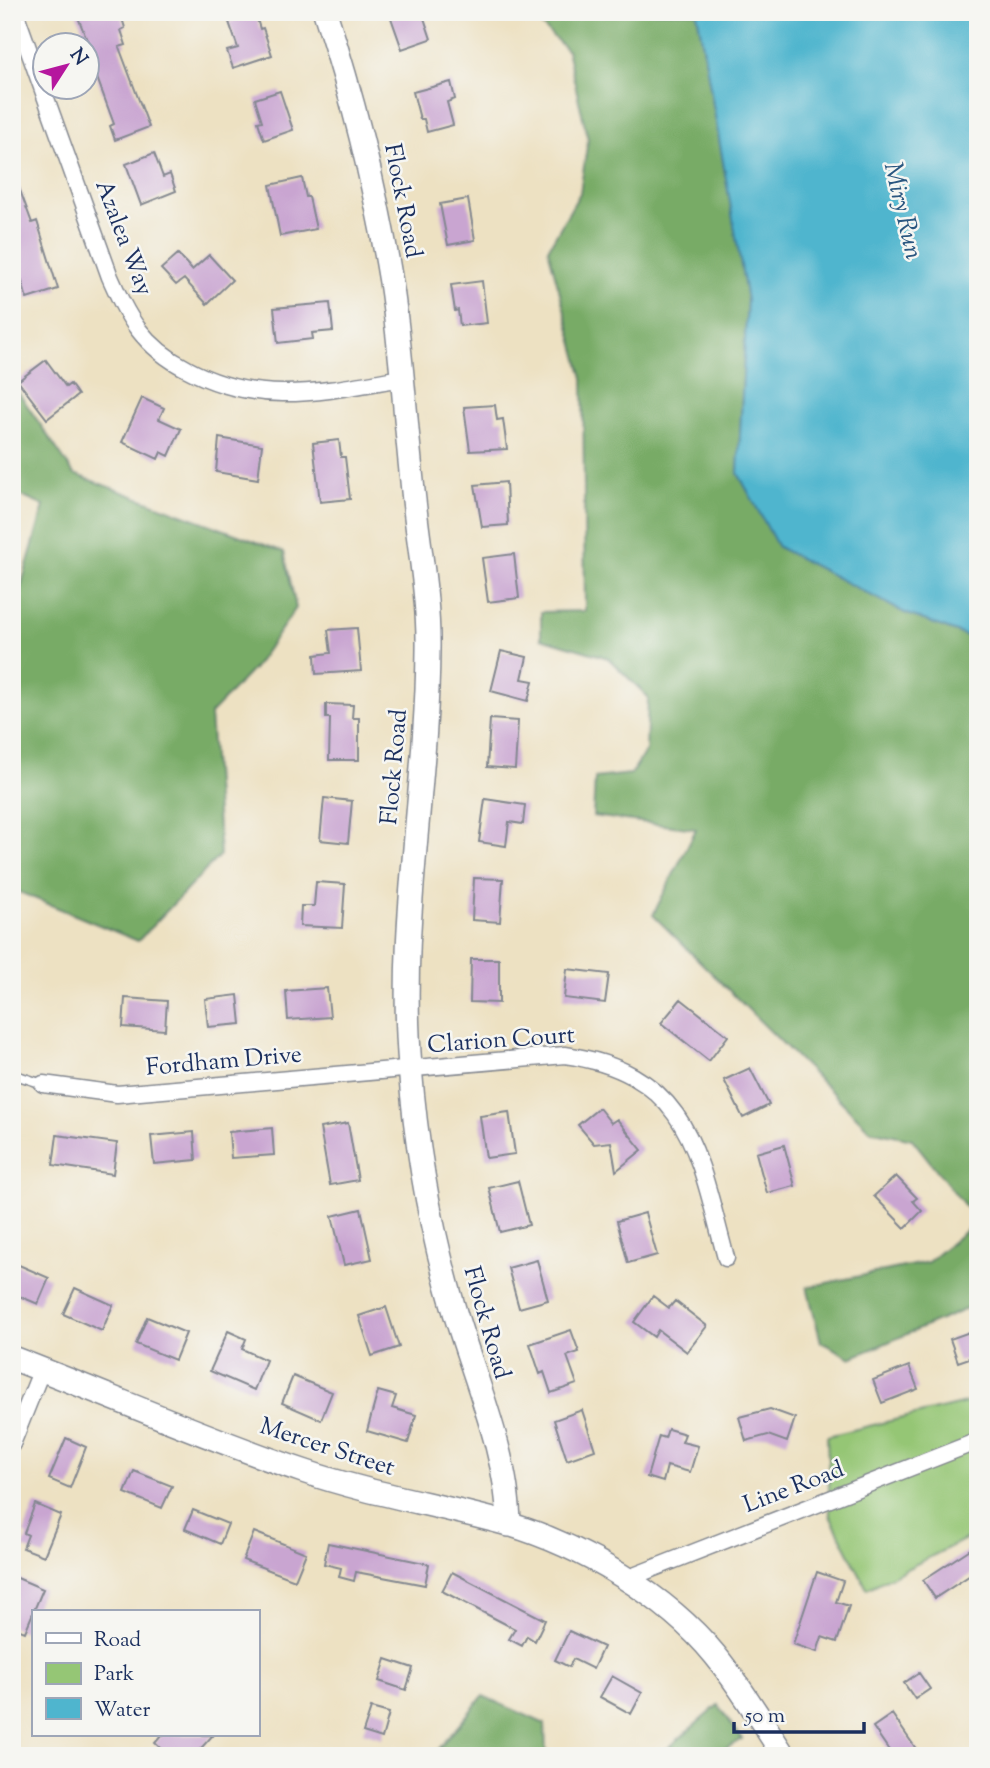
<svg xmlns="http://www.w3.org/2000/svg" width="990" height="1768" viewBox="0 0 990 1768" font-family="'Sorts Mill Goudy',serif">
<style>
.green{fill:#95c675;stroke:#587a6a;stroke-width:2}
.forest{fill:#78ab66;stroke:#4a6d62;stroke-width:2}
.water{fill:#4fb5ce;stroke:#357296;stroke-width:2}
.building{fill:#c9a5d1}
.lines{fill:none;stroke-linecap:round;stroke-linejoin:round}
.lane-casing{stroke:#848890;stroke-width:11}
.street-casing{stroke:#848890;stroke-width:19}
.secondary-casing{stroke:#848890;stroke-width:26}
.lane{stroke:#fff;stroke-width:8}
.street{stroke:#fff;stroke-width:16}
.secondary{stroke:#fff;stroke-width:23}
.labels{text-anchor:middle;dominant-baseline:central;stroke-width:5;stroke-linejoin:round;paint-order:stroke}
.street-label{font-size:24px;fill:#1b2f5e;stroke:#f6f6f2}
.water-label{font-size:26px;font-style:italic;fill:#2b5780;stroke:#f6f6f2}
</style>
<rect width="100%" height="100%" fill="#f6f6f2"/>
<filter id="ink" filterUnits="userSpaceOnUse"><feTurbulence type="fractalNoise" baseFrequency=".0143" numOctaves="2"/><feDisplacementMap in="SourceGraphic" scale="14" xChannelSelector="R" yChannelSelector="G"/><feConvolveMatrix kernelMatrix="1 2 1 2 8 2 1 2 1" color-interpolation-filters="sRGB"/></filter>
<filter id="wash" filterUnits="userSpaceOnUse"><feTurbulence type="fractalNoise" baseFrequency=".00686" numOctaves="4" result="noise"/><feDisplacementMap in="SourceGraphic" scale="28" xChannelSelector="R" yChannelSelector="G"/><feGaussianBlur stdDeviation="1.57" result="paint"/><feColorMatrix in="noise" values="0 0 0 0 0 0 0 0 0 0 0 0 0 0 0 0 0 1.4 0 .05"/><feComposite in="paint" operator="in"/></filter>
<g filter="url(#wash)">
<rect width="100%" height="100%" fill="#ede1c2"/>
<path class="green" d="M978,1400v133l-111,56 -37,-73 -3,-80z"/>
<path class="forest" d="M521,12h176l50,288 -9,173 40,74 127,66 73,27v664l-127,54 -30,-16 -14,-55 121,-25 49,-41 -65,-82 -42,-9 -217,-215 43,-86 -103,-13 2,-38 36,-4 15,-24 2,-53 -40,-39 -67,-20v-26l44,-1 -2,-233 -35,-129 32,-56 8,-54 -21,-89 -31,-30z
M16,389l58,85 210,78 12,56 -42,60 -44,46 10,141 -82,86 -126,-52v-295l8,-4 24,-84 -32,-14v-101z
M483,1696l62,28 1,32h-113z
M718,1705l24,34 -29,17h-54z"/>
<path class="water" d="M697,12h281v628l-73,-27 -127,-66 -40,-74 9,-173z"/>
<g id="blocks">
<path class="building" d="M76,12h44l5,16 -4,2 5,15 -7,2 30,80 -34,13 -5,-14 4,-2 -26,-71v-10z
M389,12h33l9,27 -29,10z
M255,13l5,16 3,-1 9,27 -39,13 -6,-17 11,-3 -9,-26z
M451,82l4,17 -8,3 6,23 -26,7 -3,-13h-4l-7,-27z
M280,91l13,39 -29,10 -6,-18 4,-1 -7,-22z
M154,153l9,24 7,-3 6,17 -35,14 -15,-41z
M12,174h2l18,49 5,-2 21,68 -31,10 -15,-51z
M302,178l4,19h3l7,32 -36,7 -10,-51z
M468,199l7,41 -27,5 -8,-41z
M178,254l14,16 17,-15 23,25 -25,24 -23,-25 -8,6 -15,-16z
M482,281l5,42 -27,3 -2,-16 -3,1 -4,-26z
M330,303l3,28 -21,2 1,6 -35,4 -4,-35z
M46,360l20,27 4,-3 8,11 -31,24 -29,-38z
M142,398l22,10 -5,11 22,10 -12,27 -8,-4 -3,7 -36,-17z
M495,405l2,15 6,-1 4,30 -37,2 -6,-44z
M219,438l43,7 -4,34 -42,-7z
M339,440l2,17h4l5,42 -30,3 -7,-59z
M506,482l2,43 -26,2 -7,-42z
M514,554l5,44 -31,4 -6,-44z
M357,628l4,43 -45,3 -1,-19 16,-2 -3,-23z
M501,651l26,6 -5,22 11,2 -5,20 -37,-10z
M326,704l27,1 -1,13h7v42h-30l1,-42h-4z
M490,719l28,2 -3,48 -28,-2z
M324,798l28,3 -4,42 -28,-3z
M485,799l40,6 -2,19 -14,-2 -3,24 -27,-4z
M474,878l29,1 -3,43 -28,-2z
M316,882l29,2 -3,44 -42,-2 1,-20h13z
M471,959h28v44l-29,-1z
M567,969l42,5 -4,29 -41,-5z
M327,988l3,29 -42,3 -2,-29z
M238,995l3,29 -33,3 -3,-28z
M125,998l42,3 -2,29 -42,-3z
M681,999l47,37 -19,25 -48,-38z
M750,1068l19,37 -26,13 -19,-38z
M599,1108l12,15 6,-4 25,31 -26,21 -5,-29 -17,2 -16,-19z
M509,1112l6,42 -29,4 -6,-42z
M348,1123l10,57 -28,5 -10,-57z
M272,1128l2,27 -43,3 -2,-26z
M194,1132l2,28 -42,4 -3,-28z
M57,1135l60,8 -4,31 -60,-9z
M784,1145l11,41 -28,7 -11,-40z
M896,1176l21,22 -4,3 9,10 -17,17 -31,-32z
M518,1181l11,44 -29,7 -11,-44z
M361,1209l11,50 -28,6 -12,-49z
M645,1213l12,42 -29,8 -11,-42z
M537,1260l11,40 -29,8 -11,-40z
M12,1262l37,16 -11,26 -26,-11z
M75,1288l38,17 -11,26 -39,-17z
M653,1296l16,12 6,-7 32,25 -20,26 -29,-22 -4,7 -20,-15z
M386,1307l13,40 -27,9 -13,-40z
M147,1317l39,16 -11,27 -39,-16z
M978,1329v26l-20,7 -8,-23z
M571,1330l8,22 -12,4 10,28 -26,9 -7,-21 -4,2 -10,-30z
M228,1331l18,8 -4,10 24,11 -12,30 -44,-19z
M909,1366l9,23 -36,14 -9,-23z
M293,1376l39,16 -11,28 -39,-17z
M378,1391l18,5 -4,12 24,7 -8,28 -41,-12z
M770,1409l25,9 -8,24 -19,-7 -22,6 -7,-24z
M582,1410l13,40 -28,10 -13,-40z
M668,1429l17,5 -3,8 16,4 -8,26 -23,-6 -4,16 -16,-5 12,-41 6,2z
M66,1438l20,9 -16,41 -21,-9z
M134,1471l38,15 -10,22 -37,-15z
M35,1504l26,11 -17,41 -21,-8 5,-13 -4,-2z
M193,1510l35,14 -8,20 -35,-15z
M254,1532l52,21 -11,27 -52,-20z
M328,1543l101,21 -4,21 -69,-13 -2,9 -15,-4 2,-9 -17,-4z
M978,1544v26l-43,28 -12,-18z
M452,1572l93,48 -10,21 -8,-5 -5,10 -13,-7 6,-10 -73,-38z
M817,1572l26,9 -7,21 13,4 -12,36 -15,-5 -5,15 -24,-8z
M15,1577l28,12 -18,43 -13,-5v-42z
M569,1631l34,16 -10,22 -20,-10 -4,8 -14,-7z
M386,1659l27,9 -7,22 -27,-9z
M919,1673l11,16 -15,10 -11,-16z
M612,1676l30,17 -11,21 -31,-17z
M371,1708l18,5 -7,25 -19,-6z
M892,1714l29,42h-28l-20,-29z
M162,1735h51l-19,21h-25l-14,-13z"/>
</g>
</g>
<g filter="url(#ink)">
<use href="#blocks" fill-opacity="0" stroke="#848890" stroke-width="2"/>
<g class="lines">
<g class="lane-casing">
<path id="lane" d="M12,1074l31,10"/>
</g>
<g class="street-casing">
<path id="street" d="M15,12l95,265c8,18 16,36 28,52 13,17 31,31 49,40 72,39 138,22 215,9
M43,1084l74,10 448,-39c125,18 133,99 161,203
M12,1444l30,-75
M626,1579l352,-138"/>
</g>
<g class="secondary-casing">
<path id="secondary" d="M325,12c29,89 51,178 66,270 10,65 14,133 21,199 5,56 17,113 16,169 -1,139 -30,277 -18,416 6,81 21,165 44,243 20,69 54,144 55,216
M12,1358c97,37 193,80 291,113 67,23 137,34 205,53 74,22 158,71 207,131 26,32 47,67 69,101"/>
</g>
<use href="#lane" class="lane"/>
<use href="#street" class="street"/>
<use href="#secondary" class="secondary"/>
</g>
</g>
<g class="labels">
<g class="street-label">
<text transform="translate(402 201) rotate(79)">Flock Road</text>
<text transform="translate(123 238) rotate(69)">Azalea Way</text>
<text transform="translate(395 767) rotate(-85)">Flock Road</text>
<text transform="translate(501 1041) rotate(-4)">Clarion Court</text>
<text transform="translate(224 1062) rotate(-5)">Fordham Drive</text>
<text transform="translate(486 1323) rotate(74)">Flock Road</text>
<text transform="translate(327 1448) rotate(18)">Mercer Street</text>
<text transform="translate(794 1488) rotate(-21)">Line Road</text>
</g>
<g class="water-label">
<text transform="translate(902 211) rotate(77)">Miry Run</text>
</g>
</g>
<rect width="990" height="1768" fill="none" stroke="#f6f6f2" stroke-width="42"/>
<rect x="32" y="1610" width="228" height="126" fill="#f6f6f2" stroke="#9ea6b7" stroke-width="2"/>
<rect x="46" y="1633" width="35" height="10" fill="#ffffff" stroke="#9ea6b7" stroke-width="2"/>
<text x="94" y="1646" font-size="21" fill="#1b2f5e">Road</text>
<rect x="46" y="1663" width="35" height="21" fill="#95c675" stroke="#9ea6b7" stroke-width="2"/>
<text x="94" y="1680" font-size="21" fill="#1b2f5e">Park</text>
<rect x="46" y="1698" width="35" height="21" fill="#4fb5ce" stroke="#9ea6b7" stroke-width="2"/>
<text x="94" y="1716" font-size="21" fill="#1b2f5e">Water</text>
<g transform="translate(66 66) rotate(54)"><circle r="33" fill="#f6f6f2" stroke="#9ea6b7" stroke-width="2"/>
<path d="M0-5L12 26L0 18L-12 26Z" fill="#b5179e"/>
<text y="-10" font-size="19" font-weight="bold" text-anchor="middle" fill="#1b2f5e">N</text>
</g>
<path d="M734 1722v10h130v-10" fill="none" stroke="#1b2f5e" stroke-width="3.5"/>
<text x="745" y="1722" font-size="21" fill="#1b2f5e" stroke="#f6f6f2" stroke-width="5" paint-order="stroke">50 m</text>
</svg>
